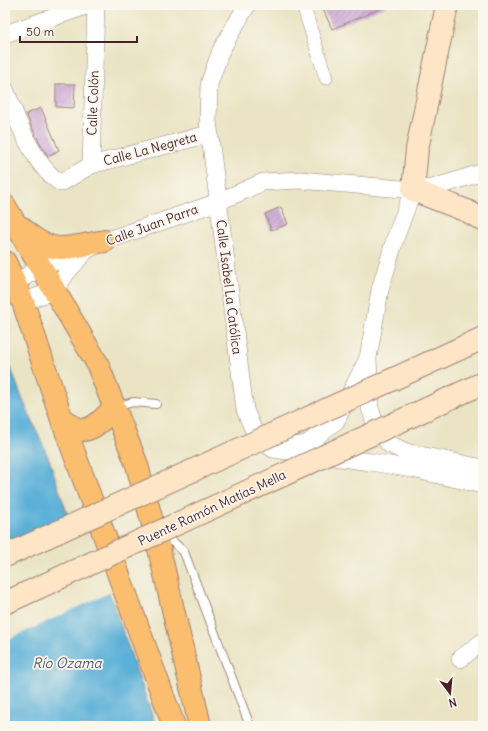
<svg xmlns="http://www.w3.org/2000/svg" width="488" height="731" viewBox="0 0 488 731" font-family="Delius,sans-serif">
<style>
.water{fill:#5cb0d8;stroke:#536882}
.pier{fill:#eae4c5}
.building{fill:url(#building-hatch)}
.lines{fill:none;stroke-linecap:round;stroke-linejoin:round}
.service-casing{stroke:#9a8278;stroke-width:10}
.pedestrian-casing{stroke:#9a8278;stroke-width:14}
.minor-casing{stroke:#9a8278;stroke-width:18}
.secondary-casing{stroke:#9a8278;stroke-width:24}
.primary-casing{stroke:#9a8278;stroke-width:24}
.service{stroke:#fff;stroke-width:8}
.pedestrian{stroke:#fff;stroke-width:13}
.minor{stroke:#fff;stroke-width:17}
.secondary{stroke:#fde5c5;stroke-width:22}
.primary{stroke:#fbbd6e;stroke-width:22}
.secondary-bridge-casing{stroke:#9a8278;stroke-width:24;stroke-linecap:butt}
.secondary-bridge{stroke:#fde5c5;stroke-width:22}
.labels{text-anchor:middle;dominant-baseline:central;stroke-width:3.5;stroke-linejoin:round;paint-order:stroke}
.street-label{font-size:13px;fill:#4a1f2b;stroke:#fbf7ec}
.water-label{font-size:14px;font-style:italic;fill:#515970;stroke:#fbf7ec}
</style>
<defs>
<pattern id="building-hatch" width="6" height="6" patternUnits="userSpaceOnUse"><rect width="6" height="6" fill="#c7a0d4"/><path d="M-1 1l2-2M0 6l6-6M5 7l2-2" fill="none" stroke="#a482ac"/></pattern>
</defs>
<rect width="100%" height="100%" fill="#fbf7ec"/>
<filter id="ink" filterUnits="userSpaceOnUse"><feTurbulence type="fractalNoise" baseFrequency=".025" numOctaves="2"/><feDisplacementMap in="SourceGraphic" scale="8" xChannelSelector="R" yChannelSelector="G"/><feConvolveMatrix kernelMatrix="1 2 1 2 8 2 1 2 1" color-interpolation-filters="sRGB"/></filter>
<filter id="wash" filterUnits="userSpaceOnUse"><feTurbulence type="fractalNoise" baseFrequency=".012" numOctaves="4" result="noise"/><feDisplacementMap in="SourceGraphic" scale="16" xChannelSelector="R" yChannelSelector="G"/><feGaussianBlur stdDeviation="0.9" result="paint"/><feColorMatrix in="noise" values="0 0 0 0 0 0 0 0 0 0 0 0 0 0 0 0 0 1.4 0 .05"/><feComposite in="paint" operator="in"/></filter>
<g filter="url(#wash)">
<rect width="100%" height="100%" fill="#eae4c5"/>
<path class="water" d="M5,352l17,46 27,61 18,54 43,82 46,131h-151z"/>
<path class="pier" d="M70,515l41,77 -106,49v-96z"/>
<g id="blocks">
<path class="building" d="M321,5h68l-57,24z
M56,84h19l-1,24 -18,-1z
M41,108l18,42 -11,6 -12,-20 -10,-22z
M281,207l7,17 -17,6 -6,-16z"/>
</g>
</g>
<g filter="url(#ink)">
<use href="#blocks" fill-opacity="0" stroke="#9a8278" stroke-width="1"/>
<g class="lines">
<g class="service-casing">
<path id="service" d="M116,407l17,-5 23,2
M157,540l15,1 12,11 66,174"/>
</g>
<g class="pedestrian-casing">
<path id="pedestrian" d="M303,5l23,73"/>
</g>
<g class="minor-casing">
<path id="minor" d="M247,5l-26,45 -12,34 -1,37 37,289 11,26 17,13 98,13 41,7 71,16
M5,34l84,-29
M5,89c11,28 29,79 56,94l30,-18 5,-160
M91,165l118,-31
M413,190l-18,49 -15,51 -12,68 2,50 6,18 13,18 17,8 77,16
M15,283l26,-16 46,-17 18,-9 113,-39 45,-20 37,-2 113,10 19,-2 42,-13 9,-3
M23,302l32,-12 13,-19 16,-18
M289,447l18,-3 29,-23 32,-63
M460,659l23,-18"/>
</g>
<g class="secondary-casing">
<path id="secondary" d="M447,5l-30,144 -4,41 54,21 16,9
M387,382l96,-44
M420,412l63,-29"/>
</g>
<g class="primary-casing">
<path id="primary" d="M5,206l92,157 40,102 20,75 43,186
M22,228c9,10 25,20 39,20 12,0 31,-5 44,-7
M5,262l18,40 38,115 113,309
M61,417c4,3 8,7 12,10 16,10 31,-9 41,-19"/>
</g>
<use href="#service" class="service"/>
<use href="#pedestrian" class="pedestrian"/>
<use href="#minor" class="minor"/>
<use href="#secondary" class="secondary"/>
<use href="#primary" class="primary"/>
<g class="secondary-bridge-casing">
<path id="secondary-bridge" d="M5,556l382,-174
M5,603l415,-191"/>
</g>
<use href="#secondary-bridge" class="secondary-bridge"/>
</g>
</g>
<g class="labels">
<g class="street-label">
<text transform="translate(93 103) rotate(-88)">Calle Colón</text>
<text transform="translate(150 149) rotate(-15)">Calle La Negreta</text>
<text transform="translate(152 225) rotate(-20)">Calle Juan Parra</text>
<text transform="translate(229 287) rotate(83)">Calle Isabel La Católica</text>
<text transform="translate(212 508) rotate(-25)">Puente Ramón Matías Mella</text>
</g>
<g class="water-label">
<text x="67" y="663">Río Ozama</text>
</g>
</g>
<rect width="488" height="731" fill="none" stroke="#fbf7ec" stroke-width="20"/>
<g transform="translate(450 693) rotate(164)" stroke="#fbf7ec" stroke-width="3" paint-order="stroke">
<path d="M0-3L7 15L0 10L-7 15Z" fill="#4a1f2b"/>
<text y="-6" font-size="11" font-weight="bold" text-anchor="middle" fill="#4a1f2b">N</text>
</g>
<path d="M20 36v6h117v-6" fill="none" stroke="#4a1f2b" stroke-width="2"/>
<text x="26" y="36" font-size="12" fill="#4a1f2b" stroke="#fbf7ec" stroke-width="3" paint-order="stroke">50 m</text>
</svg>
